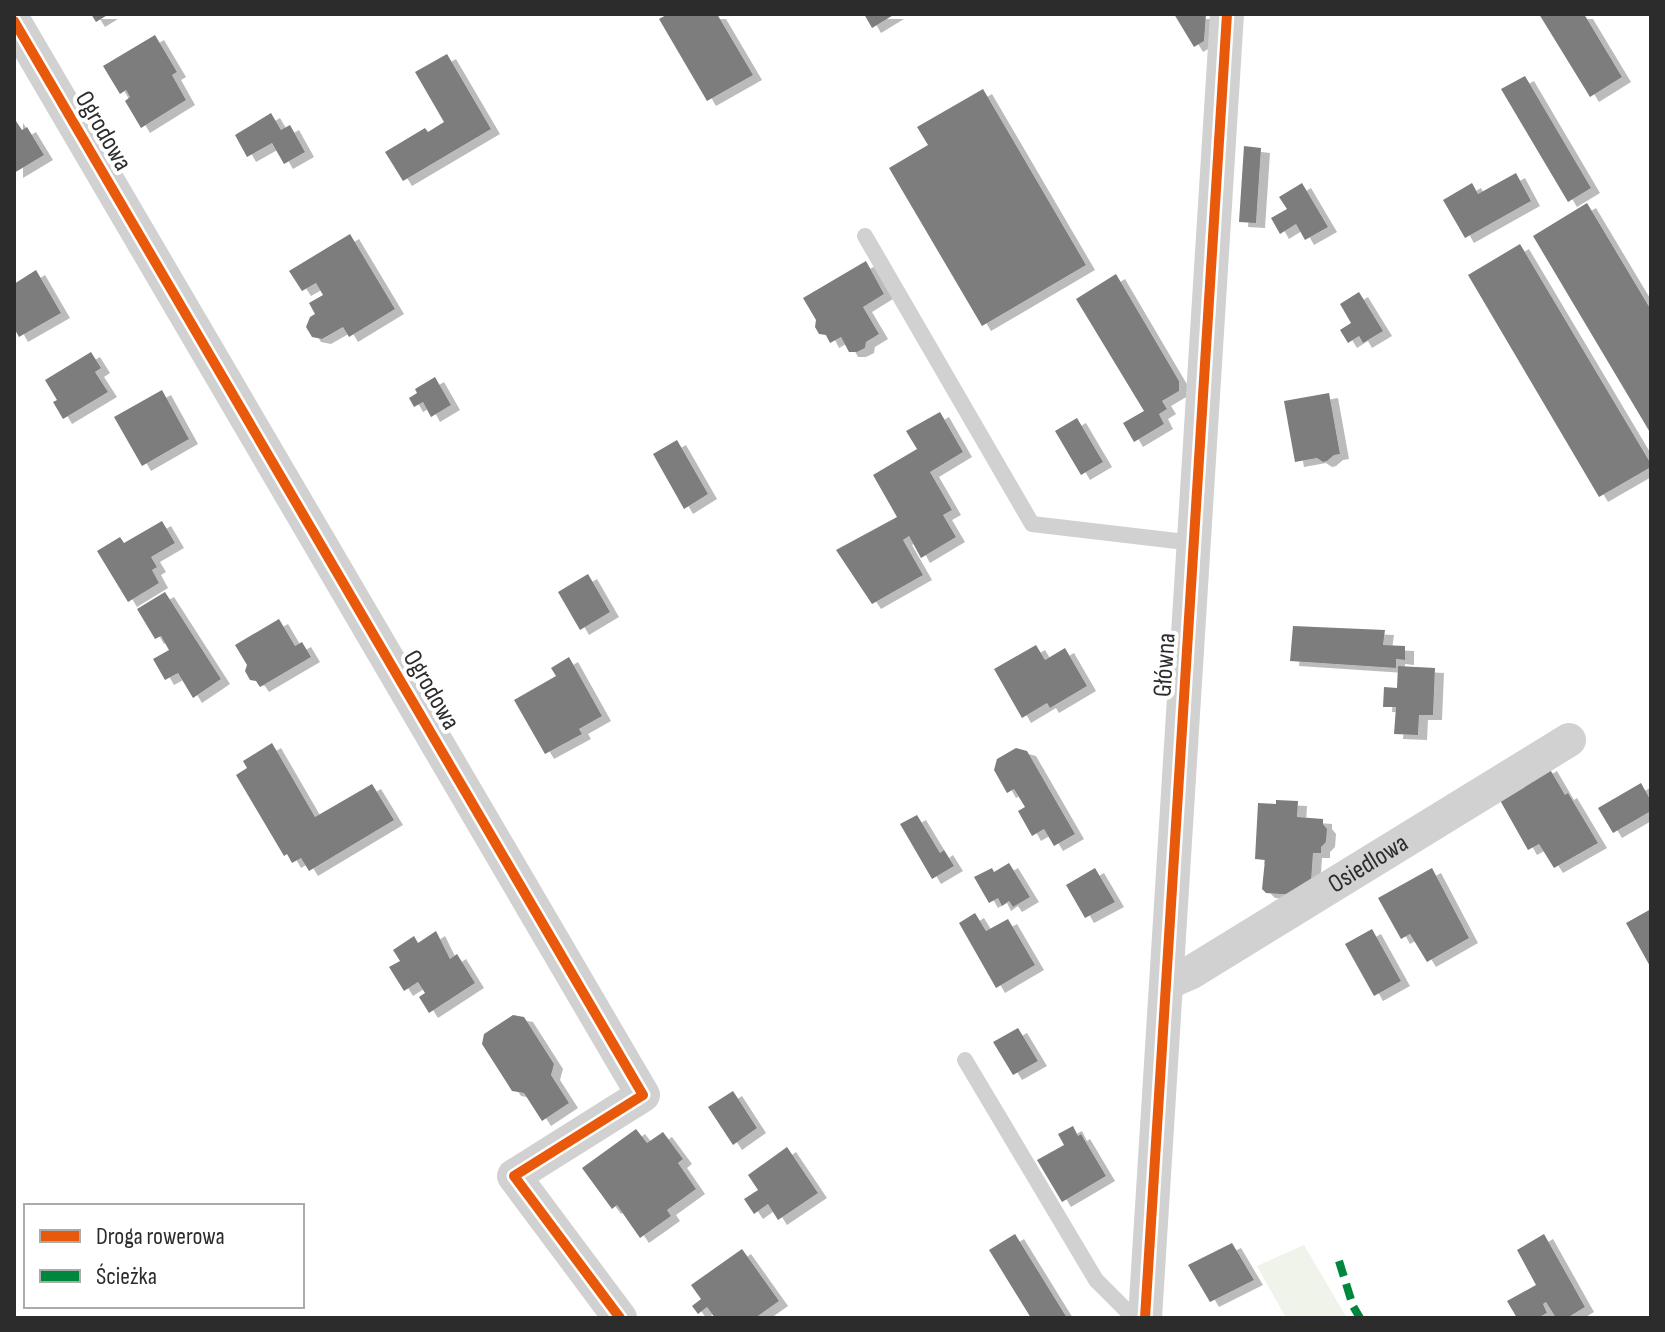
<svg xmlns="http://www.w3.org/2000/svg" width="1665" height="1332" viewBox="0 0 1665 1332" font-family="'Sofia Sans Condensed',sans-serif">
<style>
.green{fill:#eff3ea}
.building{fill:#7d7d7d;filter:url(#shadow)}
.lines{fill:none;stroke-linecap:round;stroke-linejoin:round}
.lane{stroke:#d1d1d1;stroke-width:16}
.street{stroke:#d1d1d1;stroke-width:34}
.quiet{stroke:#00873e;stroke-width:8;stroke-dasharray:16 8;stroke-linecap:butt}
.cycleway-casing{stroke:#fff;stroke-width:15}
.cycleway{stroke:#e8590c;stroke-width:10}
.labels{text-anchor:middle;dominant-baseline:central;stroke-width:8;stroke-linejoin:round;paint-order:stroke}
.street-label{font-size:26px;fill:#2c2c2c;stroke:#fff}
</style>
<defs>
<filter id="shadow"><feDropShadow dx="9" dy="5" stdDeviation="0" flood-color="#0004"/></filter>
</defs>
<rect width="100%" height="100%" fill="#fff"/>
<path class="green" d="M1304,1245l43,73h-61l-29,-52z"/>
<path class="building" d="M91,14h18l-13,8z
M668,14h49l36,61 -46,26 -48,-82z
M864,14h31l-23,14z
M1174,14h32l-2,27 -10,6z
M1539,14h45l38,63 -32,20z
M155,35l22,37 -5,3 14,25 -45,28 -16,-27 5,-4 -4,-7 -6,4 -17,-28z
M447,54l44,75 -88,52 -18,-29 40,-24 3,4 16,-10 -29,-50z
M1525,76l66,112 -23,14 -67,-113z
M983,89l103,176 -104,61 -93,-158 39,-23 -11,-18z
M271,113l10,17 9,-5 15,27 -21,12 -12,-21 -25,14 -12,-22z
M14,118l8,12 5,-3 17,28 -30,18z
M1244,146l17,2 -5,75 -17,-1z
M1516,173l15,28 -66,37 -22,-38 29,-17 6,11z
M1302,183l26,44 -23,13 -9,-16 -16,10 -9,-16 16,-9 -8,-12z
M1587,203l64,107v124l-118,-198z
M350,234l45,75 -46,28 -6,-10 -21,12 -10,-2 -6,-10 4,-10 5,-3 -6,-11 14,-8 -7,-12 -14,8 -13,-20z
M1520,244l131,220v3l-52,30 -131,-222z
M866,261l18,33 -21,13 16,27 -13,8 -1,6 -8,4h-8l-8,-15 -11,6 -4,-8 -7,-1 -4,-7 1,-7 -13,-22z
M36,270l25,43 -42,24 -5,-9v-44z
M1116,274l63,107v10l-17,10 5,8 -8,5 5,10 -30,18 -11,-19 21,-12 -68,-112z
M1359,292l24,39 -20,12 -4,-7 -11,7 -8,-13 11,-7 -11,-19z
M91,352l10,16 -6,4 13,20 -45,27 -10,-17 4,-2 -12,-20z
M435,377l16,28 -20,12 -8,-15 -9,5 -5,-9 8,-5 -2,-4z
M162,390l27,49 -47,27 -28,-49z
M1329,393l11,61 -6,1 -7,6 -4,1 -6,-4 -22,4 -11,-61z
M940,412l23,40 -33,20 22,38 -9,5 13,22 -35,21 -12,-22 -6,4 20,35 -51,29 -36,-54 61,-33 -24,-42 44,-26 -11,-18z
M1077,418l26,44 -22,13 -26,-44z
M677,440l31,54 -24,15 -31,-55z
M162,521l13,22 -24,14 6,10 -5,3 7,13 -31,19 -31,-51 23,-14 4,6z
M588,574l22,38 -30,18 -22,-38z
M165,592l56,87 -28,19 -15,-25 -13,7 -12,-21 16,-9 -8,-14 -6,3 -18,-30z
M279,619l16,27 7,-4 9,15 -51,30 -4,-6 -6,-1 -5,-9 2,-6 -12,-20z
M1293,626l92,4 -2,15 22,1v14l-9,-1v9l-106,-7z
M1036,645l9,15 20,-12 22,38 -37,22 -3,-5 -25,15 -28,-49z
M569,657l33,59 -23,13 3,5 -37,20 -31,-54 42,-24 -5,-8z
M1398,666l37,2 -2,47h-14l-1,20 -24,-1 2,-27h-13l1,-20 13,1z
M272,743l43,74 57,-33 22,36 -85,51 -8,-13 -9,5 -5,-9 -3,2 -48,-81 11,-7 -4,-7z
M1016,748l11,3 48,83 -21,12 -10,-17 -12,7 -14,-25 7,-4 -11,-18 -7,4 -13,-23 3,-11z
M1548,766l17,29 3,-2 30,50 -44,25 -15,-24 -11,6 -31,-55z
M1641,783l10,18v10l-38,22 -15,-25z
M1276,800l22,1 -1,16 26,2v5l4,5 -1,13 -5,5v6h-8l-3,43 -44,-3 -4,-4 3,-29 -10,-1 3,-56 18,1z
M917,815l23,38 4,-3 10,16 -22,13 -32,-55z
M1009,863l21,34 -17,10 -4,-6 -7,5 -4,-8 -9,5 -15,-26 18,-9 2,4z
M1095,868l20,34 -30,16 -19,-33z
M1432,868l37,70 -42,24 -17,-28 -9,5 -23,-41z
M1651,909v59l-25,-45z
M975,913l11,18 22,-12 27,46 -39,23 -37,-65z
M1372,929l29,52 -27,15 -29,-52z
M436,931l14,28 7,-5 18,29 -46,30 -10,-16 6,-4 -7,-11 -14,9 -15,-24 11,-6 -7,-11 21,-14 4,7z
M513,1015l11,2 30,47 -3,11 18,28 -27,18 -18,-28 -12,-2 -30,-47 2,-10z
M1018,1028l20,33 -25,14 -20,-33z
M733,1091l24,37 -24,17 -25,-38z
M1073,1126l5,10 3,-2 25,42 -44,26 -25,-42 27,-15 -6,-11z
M636,1129l11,14 16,-11 20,27 -5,4 18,26 -29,21 4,6 -31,22 -23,-33 -5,4 -30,-41z
M787,1147l31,46 -40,27 -10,-16 -14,10 -10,-15 14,-9 -10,-15z
M1015,1234l52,84h-36l-42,-68z
M1544,1234l41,73 -18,11h-11l-10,-16 -3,2 4,9 -10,5h-20l-10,-17 29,-16 -19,-35z
M1232,1243l22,37 -44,22 -22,-37z
M742,1249l37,52 -24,17h-40l-8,-11 -9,7 -6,-8 9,-7 -10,-14z"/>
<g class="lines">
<path class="lane" d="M865,236l167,288 162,19
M965,1060l131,220 38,38"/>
<g class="street">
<path d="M14,21l629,1074 -129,81 106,142"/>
<path id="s1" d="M1167,983l23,-10 379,-233"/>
<path d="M1145,1318l82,-1304"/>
</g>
<path class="quiet" d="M1339,1261l14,45 7,12"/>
<g class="cycleway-casing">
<path id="cycleway" d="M14,21l629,1074 -129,81 106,142
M1145,1318l82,-1304"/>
</g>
<use href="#cycleway" class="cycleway"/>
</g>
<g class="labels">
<g class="street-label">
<text transform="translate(103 131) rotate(60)">Ogrodowa</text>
<text transform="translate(1165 665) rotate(-86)">Główna</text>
<text transform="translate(431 690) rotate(60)">Ogrodowa</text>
<text stroke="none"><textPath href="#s1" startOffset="234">Osiedlowa</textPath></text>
</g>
</g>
<rect width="1665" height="1332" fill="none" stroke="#2c2c2c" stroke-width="32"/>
<rect x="24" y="1204" width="280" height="104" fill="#ffffff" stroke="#ababab" stroke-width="2"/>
<rect x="40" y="1230" width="40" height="12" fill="#e8590c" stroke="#ababab" stroke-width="2"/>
<text x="96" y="1244" font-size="24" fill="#2c2c2c">Droga rowerowa</text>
<rect x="40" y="1270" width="40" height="12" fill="#00873e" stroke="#ababab" stroke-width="2"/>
<text x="96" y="1284" font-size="24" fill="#2c2c2c">Ścieżka</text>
</svg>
